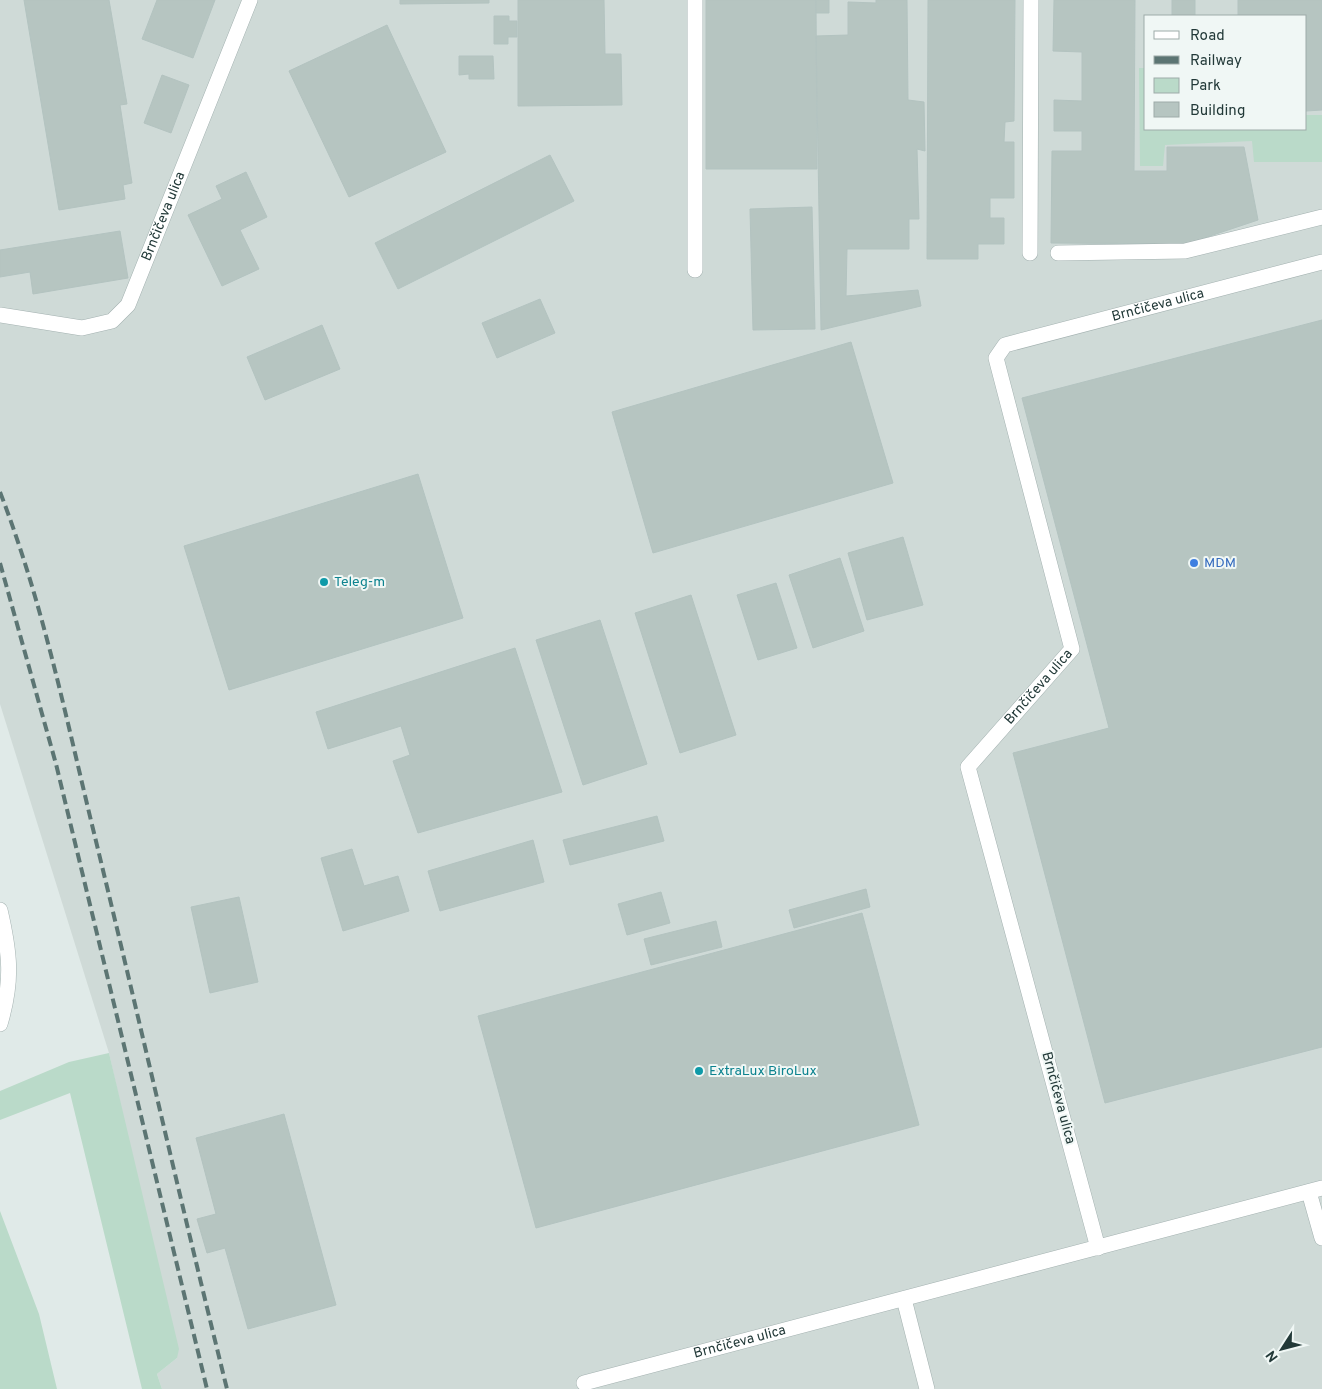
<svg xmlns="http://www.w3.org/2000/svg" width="1322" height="1389" viewBox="0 0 1322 1389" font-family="Overpass,sans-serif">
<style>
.built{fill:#cfdad7;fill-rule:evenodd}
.green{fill:#badac9}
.building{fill:#b6c5c1;stroke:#b3c3c0}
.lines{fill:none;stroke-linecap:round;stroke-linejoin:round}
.minor-casing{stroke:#a3b1b0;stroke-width:16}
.minor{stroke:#fff;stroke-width:15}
.rail{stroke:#5c7573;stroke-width:4;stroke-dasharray:10 5;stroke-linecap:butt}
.shop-dot{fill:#3f7fe0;stroke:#f0f7f5;stroke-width:2}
.culture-dot{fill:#0f9aa8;stroke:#f0f7f5;stroke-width:2}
.labels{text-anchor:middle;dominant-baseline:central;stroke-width:4;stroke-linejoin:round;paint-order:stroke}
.street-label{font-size:14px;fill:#223938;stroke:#f0f7f5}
.shop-label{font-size:14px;fill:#366cbe;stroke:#f0f7f5;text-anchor:start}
.culture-label{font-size:14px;fill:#0d838f;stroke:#f0f7f5;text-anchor:start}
</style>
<rect width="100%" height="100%" fill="#e0eae8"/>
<path class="built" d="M0,0h1322v1389h-1160l-5,-15 20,-16 -68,-305 -109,-349zM1146,16h160v113h-160z"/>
<path class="green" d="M1139,68h7v61h160v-14h16v47h-68l-2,-21 -87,4 -2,21h-23z
M109,1053l70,296 -2,9 -20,16 5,15h-20l-72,-296 -70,27v-29l69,-29z
M0,1211l39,103 18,75h-57z"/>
<path class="building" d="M24,0h85l18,104 -7,1 12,78 -9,2 2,14 -66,11z
M157,0h58l-22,58 -51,-19z
M400,0h89v3l-89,1z
M518,0h86l1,54h16l1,51 -104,1z
M706,0h110l1,169h-111z
M816,0h13v13h-13z
M876,0h31l1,100 16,2 1,49 -8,-2 2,70h-10v30h-62l-1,47 72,-6 3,16 -100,24 -5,-294 32,-1v-33l28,1z
M928,0h87l-1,121 -9,1 -1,20h10v56h-24v20h14v26h-26v15h-51z
M1054,0h81l-1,171h33v-24h77l14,73 -72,24 -135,-1 1,-92h30v-20h-28v-31l28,1v-49l-29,-1z
M1172,0h23v16h-23z
M1238,0h84v110l-16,1v-95h-68z
M494,16h15v5h8v16h-9v7h-14z
M387,25l59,127 -97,45 -60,-126z
M459,56h34l1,23h-25v-5l-10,1z
M162,75l27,10 -18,48 -27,-10z
M550,155l24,46 -176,88 -23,-46z
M246,172l21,45 -27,13 19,39 -37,17 -34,-71 34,-16 -6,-13z
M812,207l3,122 -62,1 -3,-121z
M120,231l8,47 -95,16 -3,-22 -30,5v-27z
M540,299l15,34 -58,25 -15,-35z
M1322,320v727l-217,56 -92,-350 96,-25 -87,-330z
M322,325l18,44 -75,31 -18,-43z
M851,342l42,141 -240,70 -41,-141z
M418,474l45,144 -234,72 -45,-144z
M903,537l20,68 -56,15 -19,-67z
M840,558l24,73 -51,17 -24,-73z
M776,583l21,65 -39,12 -21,-65z
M691,595l45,140 -56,18 -45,-140z
M600,620l47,144 -64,21 -47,-145z
M515,648l47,144 -144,41 -25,-72 17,-6 -9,-29 -73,23 -12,-37z
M657,816l7,25 -94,24 -7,-25z
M533,840l11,42 -104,29 -12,-40z
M352,849l12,37 34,-10 11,35 -66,20 -22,-73z
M866,889l4,18 -76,21 -5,-18z
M661,892l9,31 -43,12 -9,-31z
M239,897l19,85 -48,11 -19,-86z
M862,913l57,212 -383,103 -58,-212z
M716,921l6,26 -71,18 -7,-26z
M284,1114l52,191 -88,24 -23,-81 -18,5 -10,-34 19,-5 -20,-76z"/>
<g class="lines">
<g class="minor-casing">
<g id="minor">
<path d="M695,0v270"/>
<path d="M1030,253l1,-253"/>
<path d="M1058,253l127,-2 137,-34"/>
<path id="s1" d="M0,315l82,13 30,-7 16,-16 122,-305"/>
<path d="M0,910c10,43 13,71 0,114"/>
<path d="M1309,1192l13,46"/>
<path id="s2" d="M1098,1248l-130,-481 104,-118 -76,-291 9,-13 317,-83"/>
<path d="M904,1299l23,90"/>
<path id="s3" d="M584,1383l738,-195"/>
</g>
</g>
<use href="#minor" class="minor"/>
<path class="rail" d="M0,492c43,111 66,226 94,341 45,185 87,371 133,556
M0,563l56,201 151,625"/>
</g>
<circle class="shop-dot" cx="1194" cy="563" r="5"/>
<g class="culture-dot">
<circle cx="324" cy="582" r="5"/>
<circle cx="699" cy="1071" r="5"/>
</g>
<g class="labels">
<g class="street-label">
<text stroke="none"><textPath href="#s1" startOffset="232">Brnčičeva ulica</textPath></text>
<text stroke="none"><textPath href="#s2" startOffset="1130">Brnčičeva ulica</textPath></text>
<text stroke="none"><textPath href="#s2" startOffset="605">Brnčičeva ulica</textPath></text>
<text transform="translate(1058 1098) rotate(75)">Brnčičeva ulica</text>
<text stroke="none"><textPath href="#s3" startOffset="161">Brnčičeva ulica</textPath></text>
</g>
<g class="shop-label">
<text x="1204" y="563">MDM</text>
</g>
<g class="culture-label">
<text x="334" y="582">Teleg-m</text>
<text x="709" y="1071">ExtraLux BiroLux</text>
</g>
</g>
<rect x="1144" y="15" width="162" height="115" fill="#f0f7f5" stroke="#9eaba9"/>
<rect x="1154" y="31" width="25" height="8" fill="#ffffff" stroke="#9eaba9"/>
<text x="1190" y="40" font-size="15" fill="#223938">Road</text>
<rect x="1154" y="56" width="25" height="8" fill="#5c7573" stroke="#9eaba9"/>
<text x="1190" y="65" font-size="15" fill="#223938">Railway</text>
<rect x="1154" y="78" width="25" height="15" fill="#badac9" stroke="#9eaba9"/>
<text x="1190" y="90" font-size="15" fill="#223938">Park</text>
<rect x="1154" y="102" width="25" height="15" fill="#b6c5c1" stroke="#9eaba9"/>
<text x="1190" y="115" font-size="15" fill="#223938">Building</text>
<g transform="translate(1282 1349) rotate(234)" stroke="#f0f7f5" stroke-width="4" paint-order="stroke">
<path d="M0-4L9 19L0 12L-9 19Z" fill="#223938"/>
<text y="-8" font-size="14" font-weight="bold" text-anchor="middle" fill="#223938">N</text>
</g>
</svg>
